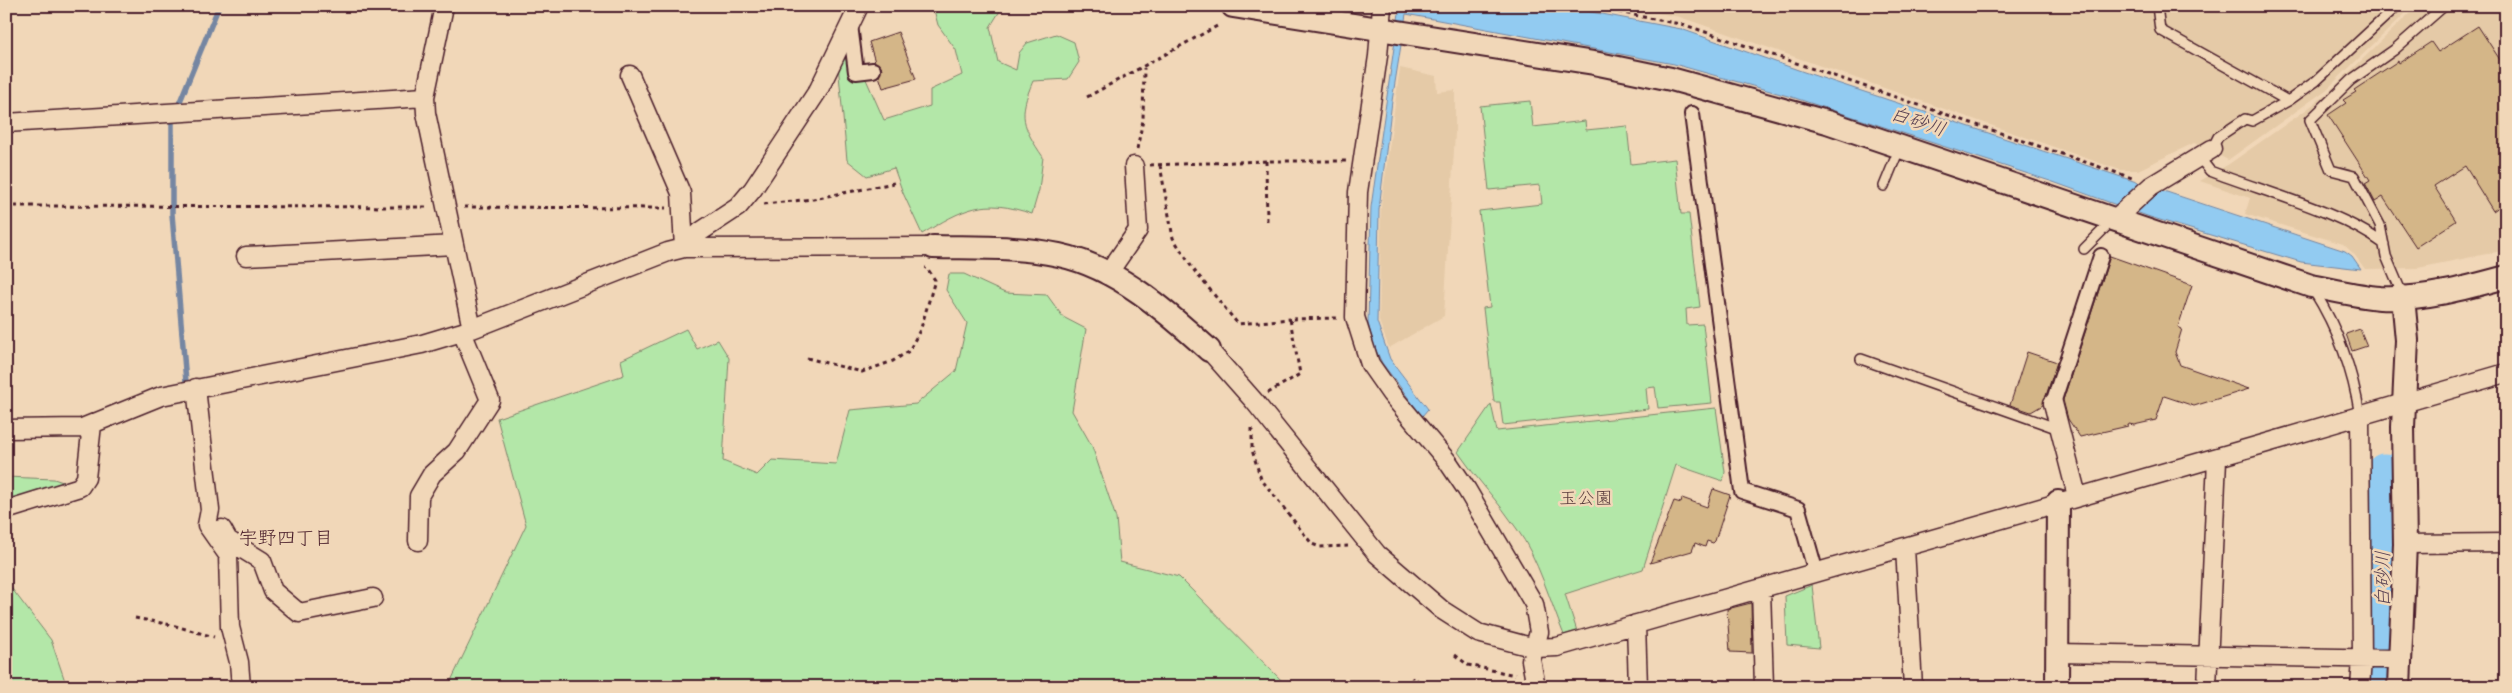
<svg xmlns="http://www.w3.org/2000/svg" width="2512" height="693" viewBox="0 0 2512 693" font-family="'Balsamiq Sans','Klee One',sans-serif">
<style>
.built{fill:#e5caa7}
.green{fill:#b3e7a8;stroke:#7e836a}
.water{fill:#92cbf1;stroke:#7586a2}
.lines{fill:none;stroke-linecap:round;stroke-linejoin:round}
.stream{stroke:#7586a2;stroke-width:5.5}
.river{stroke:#92cbf1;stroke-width:35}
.building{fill:#d4b688;stroke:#4a1f2b}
.service-casing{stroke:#4a1f2b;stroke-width:12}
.pedestrian-casing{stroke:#4a1f2b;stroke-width:18}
.minor-casing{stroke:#4a1f2b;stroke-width:21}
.tertiary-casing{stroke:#4a1f2b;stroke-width:26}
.path{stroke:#4a1f2b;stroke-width:3;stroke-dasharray:4 4;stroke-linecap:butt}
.service{stroke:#f1d7b8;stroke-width:9}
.pedestrian{stroke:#f1d7b8;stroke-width:14}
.minor{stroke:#f1d7b8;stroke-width:18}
.tertiary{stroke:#f1d7b8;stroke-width:22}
.labels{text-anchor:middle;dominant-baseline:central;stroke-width:5;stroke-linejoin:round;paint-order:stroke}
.park-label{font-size:18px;fill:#5a3d3e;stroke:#f1d7b8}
.water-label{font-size:19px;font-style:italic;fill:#584153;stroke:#f1d7b8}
.neighbourhood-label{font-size:19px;fill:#4a1f2b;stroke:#f1d7b8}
</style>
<rect width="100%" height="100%" fill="#f1d7b8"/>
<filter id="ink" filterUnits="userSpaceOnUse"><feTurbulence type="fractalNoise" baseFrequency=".02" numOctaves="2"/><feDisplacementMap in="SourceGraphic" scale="10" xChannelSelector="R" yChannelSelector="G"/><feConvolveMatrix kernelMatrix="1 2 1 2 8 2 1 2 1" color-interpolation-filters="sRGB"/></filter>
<g filter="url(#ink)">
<path class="built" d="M1620,6h793l-87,84 -98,70 -34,-17 -56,27h-18l-440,-153z
M2417,6h89v244l-88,18 -53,1 -11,-15 -11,-10 -98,-30 5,-16 -50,-17 29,-17 77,-54 23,-18z
M1400,68l36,8 1,16 18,-2v43l-11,183 -55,32 -10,-27 2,-114z"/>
<path class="green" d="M933,6h70l-13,21 8,35 18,8 3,-17 8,-10 29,-9 18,8 5,20 -11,17 -35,2c-15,35 -11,45 10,76l-4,33 -7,24c-48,-17 -69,-5 -110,20l-19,-41 -9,-25 -27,8 -20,-16 -9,-96 9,-17 6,32 12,-2 19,43 46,-14v-16l32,-15 -6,-25 -18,-25z
M1530,101l3,26 52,-6 1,9 41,-4 4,38 44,-5 6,55h8l11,93 -14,2 1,16 16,-1 9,79 -54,5 -3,-21 -9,1 2,21 -145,16 -3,-23h-6l-11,-94 7,-1 -11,-96 63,-7 -2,-19 -51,5 -9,-84z
M949,274h15l41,19 42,2 16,22 23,12 -14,82 20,35 24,72 4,44 59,15 109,110h-840l78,-162 -29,-107 127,-43 -3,-15 65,-31 11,20 21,-9 11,18 -6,103 34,14 15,-15 64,4 14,-54 66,-6 40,-33 11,-48 -21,-33z
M1491,404l6,27 219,-23 9,64 -2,9 -47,-16 -33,104 -78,25 12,37 -13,4c-14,-34 -26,-77 -47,-106 -18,-27 -41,-50 -59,-77z
M6,477l48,2 15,5 -63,17z
M6,581l45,59 16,47h-61z
M1812,585l7,63 -32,-3 -2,-49z
M1839,681l-1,6h-66v-5z"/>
<path class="water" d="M1400,6h160l121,23 123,43 541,179 7,5 9,13 -60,-7 -151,-45 -97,-35 -258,-84 -121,-34 -268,-50 -14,87 -13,108 -2,113 13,37 38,50 -6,7 -40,-53 -9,-19 -5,-21 3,-116z"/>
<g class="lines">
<path class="stream" d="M186,382l-14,-168v-93l47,-115"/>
<path class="river" d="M2383,687l1,-216"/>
</g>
<path class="building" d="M2478,26l28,43v133l-13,9 -28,-45 -31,20 22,35 -40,26 -33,-50 -8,5 -10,-19 5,-3 -42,-65 18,-12 -3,-3 13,-8 -2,-2 44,-29 1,2 32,-21 7,10z
M898,32l18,47 -33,9 -4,-12 3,-8 -7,-6 -6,-20z
M2110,256l82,29 -14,42 4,2 -7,23 5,13 69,24 -55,17 -30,-10 -8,24 -22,5 -5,-1 -1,2 -48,11 -12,-18 -5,-19z
M2360,329l7,17 -15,5 -6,-17z
M2027,352l30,10 -14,43 -12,7 -21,-7z
M1713,489l17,6 -15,46 -2,2 -6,-2 -2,6 -10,-4 -3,8 -42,12 24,-62 7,2 1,-5 25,9z
M1751,603l1,50 -22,-1 -3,-43z"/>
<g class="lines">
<g class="service-casing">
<path id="service" d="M2157,6l3,24 128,71
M2212,149l6,-12 27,-18 7,2 36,-20 28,-20 81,-75
M2199,157l11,14c54,21 130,40 174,73
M1884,186l16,-39
M2084,249l29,-29
M2314,291c24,38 39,80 46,125
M2403,296l-17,-40 -6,-31 -26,-49 -23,-6 -21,-50 41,-40 43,-30 50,-44
M1861,359l198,70"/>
</g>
<g class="pedestrian-casing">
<path id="pedestrian" d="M850,25l6,47 17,-2
M1692,114l50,377 56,18 18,64
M2053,403l48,-147"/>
</g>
<g class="minor-casing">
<path id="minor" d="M444,6l-19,91 1,16 46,216
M1382,6l-4,50 -20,136 -3,125 15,47 21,30 57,68 19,28 67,114 5,28 -8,28 5,27
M630,75l51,118 3,55
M6,123l419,-26
M2114,220l37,-34 61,-37
M684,248l16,-16 38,-25 15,-18 66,-100 40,-83
M246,256l208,-11
M1107,275l31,-45 -4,-64
M1209,350l45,51 123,153 65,56 36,23 57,15 22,-1c316,-90 633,-181 949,-274
M196,388l14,122 -3,15 21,30 2,72 9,35 2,25
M2053,403l24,93
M6,429l76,-1 79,-32 261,-52 50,-15 196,-77 16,-4 249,-1
M6,510l74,-23 6,-9 6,-53
M222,529l6,11 34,21 11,30 26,22 74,-15
M418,541l1,-45 13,-22 25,-23 33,-51 -28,-68
M2405,544l101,-1
M1905,548l8,139
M1761,589l3,98
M1636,624l2,63
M2057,653l343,6
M2207,687l10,-228
M2360,687l2,-27 -2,-244"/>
</g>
<g class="tertiary-casing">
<path id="tertiary" d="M1233,6l361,57 77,16 156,43 484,164c23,4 46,10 69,12 42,2 86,-10 126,-21
M933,247c42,1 85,-1 126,8 58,12 108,57 150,95
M2057,687l1,-185
M2399,687l6,-143 -2,-117 4,-87 -4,-43"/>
</g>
<path class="path" d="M1587,6l98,19 447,153
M1087,97l132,-72
M1137,149l6,-29 1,-52
M1266,161l1,61
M1150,165l116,-4h80
M1160,165l13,73 20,31 45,55 52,-5
M764,204l49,-5 81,-16
M6,206l422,1
M464,207l202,1
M807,358l55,14 31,-11 16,-10 12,-23 14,-48 -8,-12h-2
M1268,393l32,-19 -10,-55 47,-1
M1252,428v22l9,29 51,65 8,3 28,-1
M135,618l37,7 42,12
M1455,655l13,10 47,10
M1406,687l8,-10 10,10"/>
<use href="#service" class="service"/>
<use href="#pedestrian" class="pedestrian"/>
<use href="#minor" class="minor"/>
<use href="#tertiary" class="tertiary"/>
</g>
</g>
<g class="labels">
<g class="park-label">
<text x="1586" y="498">玉公園</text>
</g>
<g class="water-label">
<text transform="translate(1918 122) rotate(18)">白砂川</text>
<text transform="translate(2383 579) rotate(-90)">白砂川</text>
</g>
<g class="neighbourhood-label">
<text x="286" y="538">宇野四丁目</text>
</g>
</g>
<rect width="2512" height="693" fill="none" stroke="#f1d7b8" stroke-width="25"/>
<rect x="12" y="12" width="2487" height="668" fill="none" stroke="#4a1f2b" stroke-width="2" filter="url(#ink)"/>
</svg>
